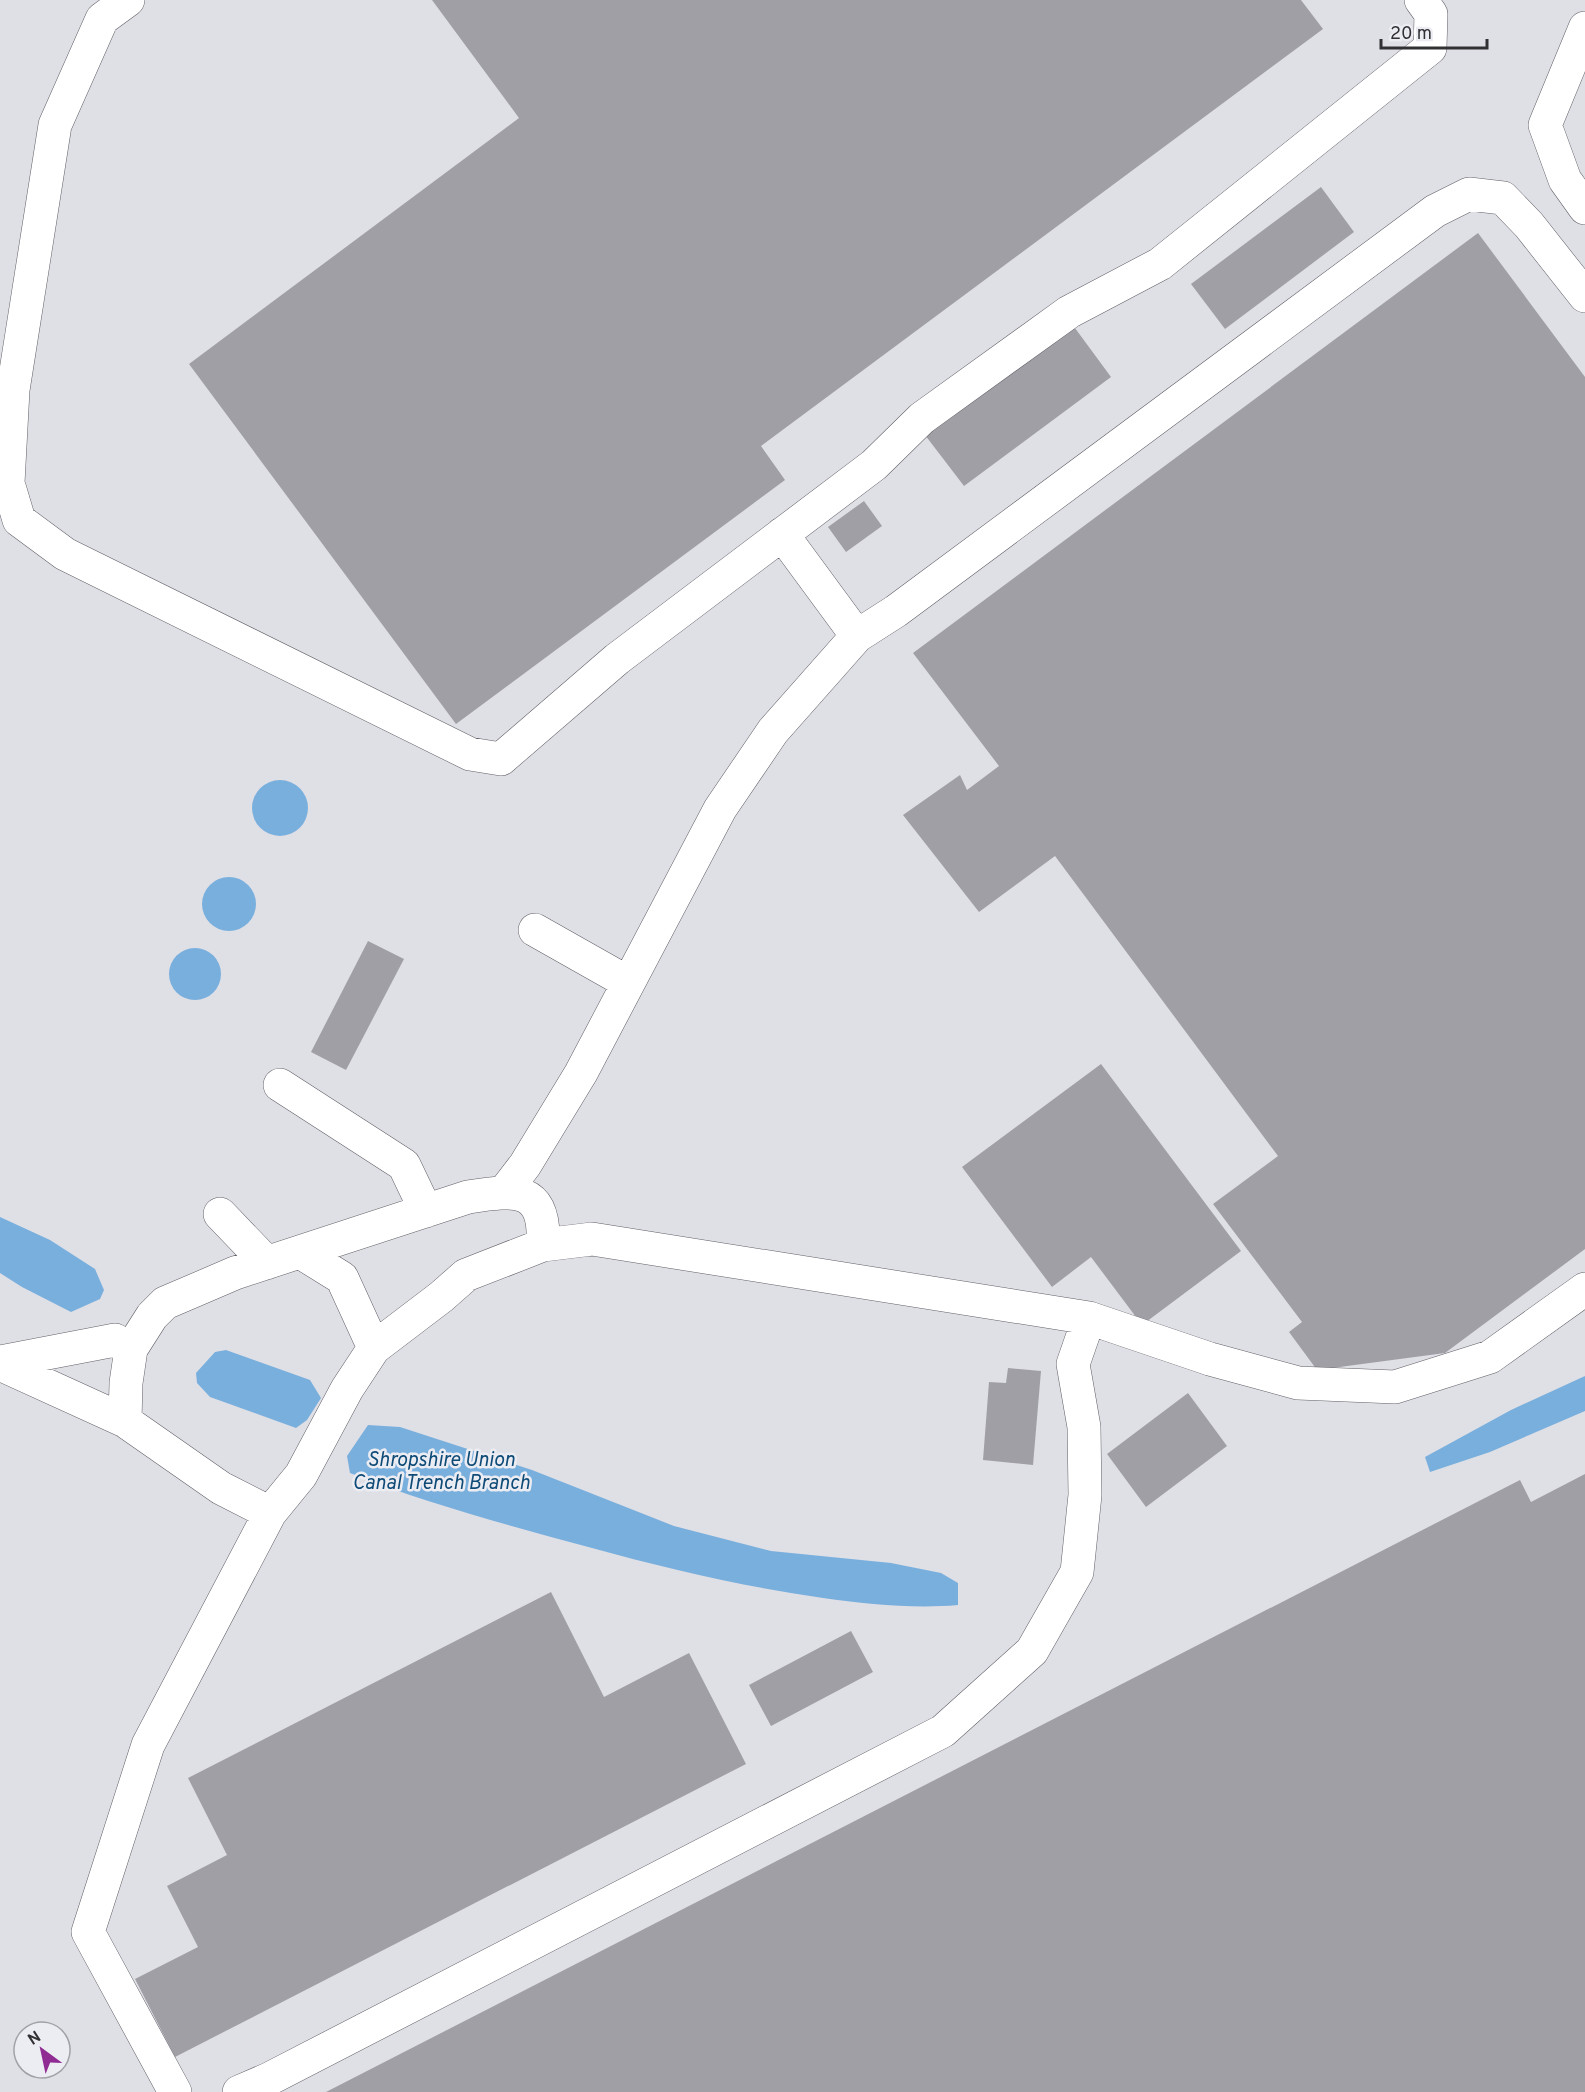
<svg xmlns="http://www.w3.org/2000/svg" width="1585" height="2092" viewBox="0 0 1585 2092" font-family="Overpass,sans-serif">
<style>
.water{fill:#79afdd}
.building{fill:#a19fa6}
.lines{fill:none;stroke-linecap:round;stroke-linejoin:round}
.minor-casing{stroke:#616067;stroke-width:34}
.minor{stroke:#fff;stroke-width:33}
.labels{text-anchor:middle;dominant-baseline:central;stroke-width:5;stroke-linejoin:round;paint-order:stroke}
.water-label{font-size:20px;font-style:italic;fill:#0e4b77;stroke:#ececf3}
</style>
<rect width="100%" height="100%" fill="#dfdfe6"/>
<path class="water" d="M252 808a28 28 0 1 1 56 0a28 28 0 1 1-56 0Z
M202 904a27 27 0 1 1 54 0a27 27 0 1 1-54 0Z
M169 974a26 26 0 1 1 52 0a26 26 0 1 1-52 0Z
M0,1217l50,23 45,29 9,21 -4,9 -29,13 -49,-25 -22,-14z
M226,1350l84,30 11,18 -14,22 -11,8 -86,-31 -13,-14 -1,-10 19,-21z
M1585,1376v35l-95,41 -60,20 -5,-15 86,-47z
M368,1425l32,2 132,43 142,56 97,25 120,12 50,10 17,10v22c-44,4 -91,-1 -135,-7 -78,-11 -155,-29 -231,-50 -81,-22 -164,-44 -242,-75l-3,-17z"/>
<path class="building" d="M432,0h869l22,29 -562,417 24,34 -329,244 -267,-360 330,-246z
M1321,187l33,45 -129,97 -34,-45z
M1478,233l107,144v872l-140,104 -128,17 -28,-38 13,-10 -89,-118 65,-48 -223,-300 -76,56 -76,-97 57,-40 7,15 32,-24 -86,-113z
M1072,324l39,53 -147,109 -39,-51z
M864,501l18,25 -36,26 -18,-25z
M368,941l36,18 -58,111 -35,-18z
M1101,1064l140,187 -99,74 -51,-68 -39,30 -90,-120z
M1008,1368l33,3 -8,94 -50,-5 6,-78 17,1z
M1188,1393l39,53 -81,61 -39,-53z
M1585,1474v618h-1259l1194,-612 11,22z
M551,1592l53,105 85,-44 57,111 -571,293 -40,-78 63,-32 -31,-61 60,-31 -39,-77z
M851,1631l22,41 -102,54 -22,-41z"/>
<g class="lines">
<g class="minor-casing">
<path id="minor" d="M128,0l-26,19 -47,106 -42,265 -5,93 11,37 46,34 405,200 31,5 116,-100 257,-194 48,-47 147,-106 91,-48 270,-216 1,-34 -10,-14
M1585,28l-40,97 20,55 20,28
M782,534l75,102
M535,930l92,52
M280,1085l124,80 22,46
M505,1191l20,-26 56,-92 139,-264 53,-78 84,-95 39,-25 539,-400 34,-17 34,4 26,27 56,71
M220,1214l47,49
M543,1245c3,-60 -28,-55 -75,-48l-233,76 -70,30 -13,13 -21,33 -5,34 -1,38 96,67 49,25 31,-38 46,-86 27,-41 67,-51 25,-22 77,-30 49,-6 497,79 121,41 88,24 97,4 95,-30 95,-68
M300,1252l42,26 32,70
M0,1362l115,-22 16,9
M0,1364l125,57
M175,2092l-87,-160 60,-187 122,-232
M239,2092l30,-13 674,-348 89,-80 45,-79 8,-77 -1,-68 -11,-63 16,-46"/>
</g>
<use href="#minor" class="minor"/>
</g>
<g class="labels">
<g class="water-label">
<text x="441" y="1461">Shropshire Union<tspan x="441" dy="23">Canal Trench Branch</tspan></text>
</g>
</g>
<g transform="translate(42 2050) rotate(327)"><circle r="28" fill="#ececf3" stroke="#a1a1a7" stroke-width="1.5"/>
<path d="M0-4.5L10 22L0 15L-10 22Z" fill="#8f2b92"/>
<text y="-9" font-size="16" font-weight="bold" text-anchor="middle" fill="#313134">N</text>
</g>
<path d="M1381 39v9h106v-9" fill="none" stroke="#313134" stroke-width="3"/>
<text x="1390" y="39" font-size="18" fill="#313134" stroke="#ececf3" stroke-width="4.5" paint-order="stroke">20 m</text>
</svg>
